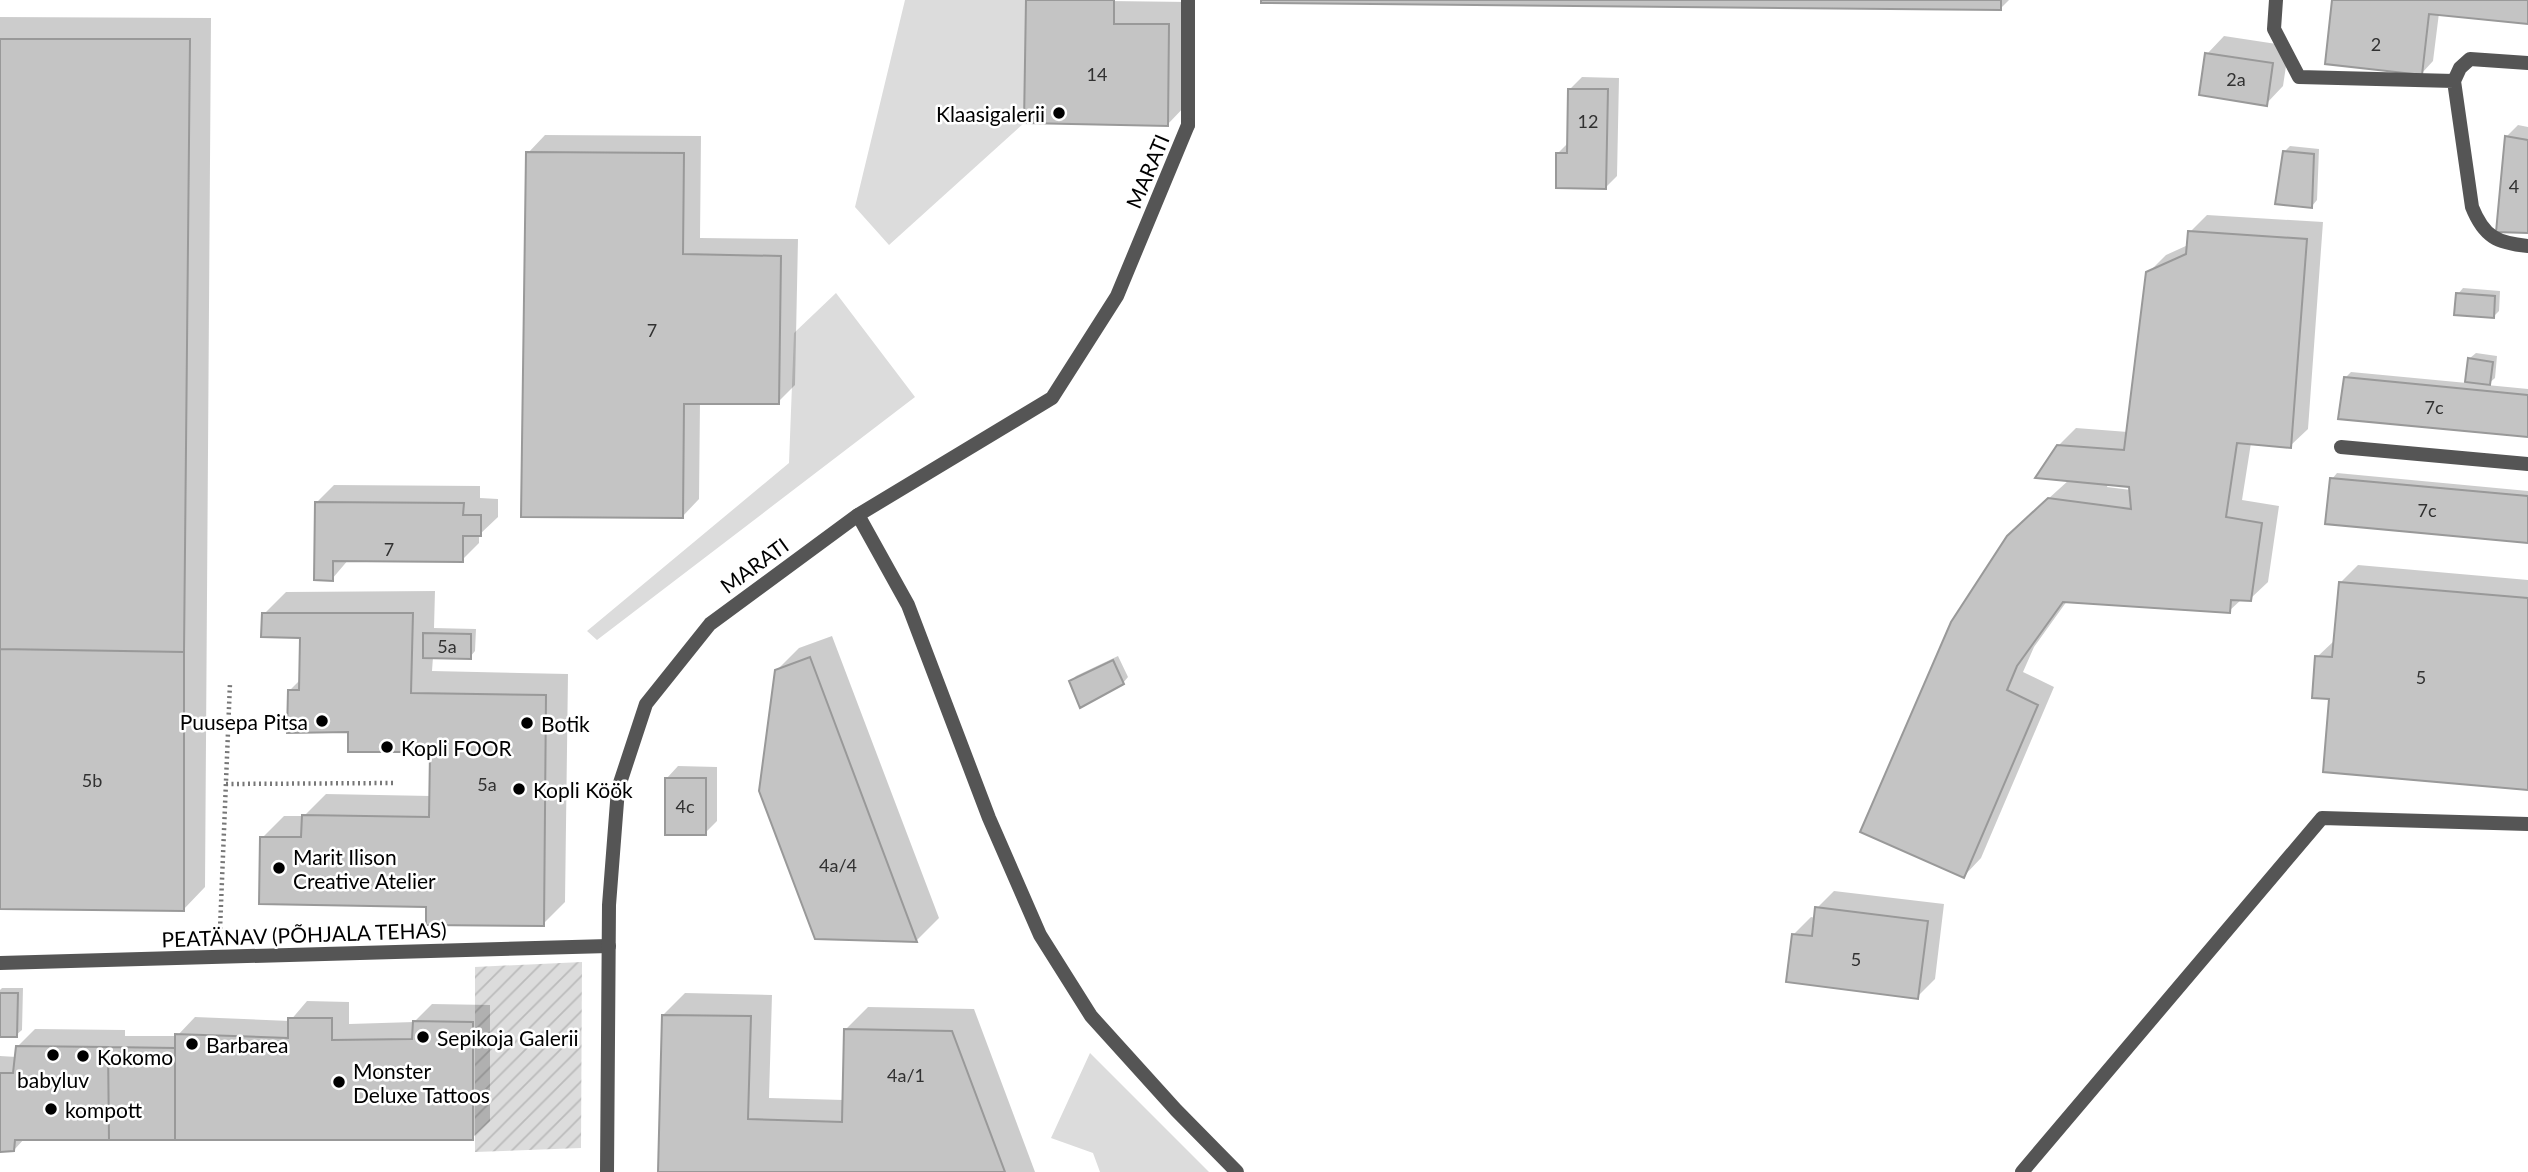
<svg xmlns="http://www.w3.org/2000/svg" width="2528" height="1172" viewBox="0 0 2528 1172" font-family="Lato,sans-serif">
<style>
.green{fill:#dcdcdc}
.garden{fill:url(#garden-furrows)}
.shadow{fill:#0003;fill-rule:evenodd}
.building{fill:#c4c4c4;stroke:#999;stroke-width:2}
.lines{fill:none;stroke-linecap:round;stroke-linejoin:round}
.path{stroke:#777;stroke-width:4.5;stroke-dasharray:2 3.5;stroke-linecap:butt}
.service{stroke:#555;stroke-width:14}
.pedestrian{stroke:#555;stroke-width:14}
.minor{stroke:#555;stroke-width:14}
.poi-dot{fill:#000;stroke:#fff;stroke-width:2.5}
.labels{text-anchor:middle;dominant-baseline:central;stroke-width:5;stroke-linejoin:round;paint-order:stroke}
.number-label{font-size:18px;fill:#313131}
.poi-label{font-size:21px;fill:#000;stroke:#fff;text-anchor:start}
.street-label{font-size:21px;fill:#000;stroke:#fff}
</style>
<defs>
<pattern id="garden-furrows" width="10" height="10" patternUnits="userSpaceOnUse" patternTransform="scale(1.75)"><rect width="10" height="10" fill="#dcdcdc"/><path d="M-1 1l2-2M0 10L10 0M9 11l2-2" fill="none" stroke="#bbb"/></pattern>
</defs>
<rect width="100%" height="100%" fill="#fff"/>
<path class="green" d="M905,0h121l-2,123 -135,122 -34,-38z
M836,293l79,104 -318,243 -10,-9 202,-168 5,-130z
M1090,1053l119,119h-109l-7,-19 -42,-15z"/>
<path class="garden" d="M582,962l-1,186 -106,4v-185z"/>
<path class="shadow" d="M1027,0l163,2 -1,100 -22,23z
M1262,0h747l-8,8z
M2334,0h194v23l-89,-10 -6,48 -11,12z
M0,17l211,1 -6,869 -22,23 -183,-3z
M2224,36l65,10 -6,40 -17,18 -59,-50z
M1582,77l37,1 -2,98 -11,11 -48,-34 11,-11 1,-53z
M2518,125l10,2v104l-22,-94z
M545,135l156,1 -1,102 98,1 -3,146 -17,17h-78l-1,97 -17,18 -154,-364z
M2290,146l29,3 -2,51 -5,6 -28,-54z
M2207,215l116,7 -15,207 -18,17 -39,-3 -9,57 37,6 -11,76 -18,17h-8l-13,12 -162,-10 -33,46 -11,25 31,15 -73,171 -17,18 62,-357 43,-39 -11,-34 18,-18 52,4 20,-159 18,-18 22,-10 2,-13zM2108,484l23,2v4l-24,-3z
M2463,288l37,3 -1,20 -6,6 -35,-23z
M2476,353l21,3 -2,22 -8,7 41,4v46l-183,-57 6,-6 116,11 3,-25z
M2337,473l191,18v50l-196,-62z
M334,485l146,1v12l18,1v18l-19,18v8l-17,17 -113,-1 -17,20 -15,-77z
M2358,565l170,15v208l-197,-90 -14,-41 18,-17 5,-57z
M435,591l-1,37 42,1 -1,22 -5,6h-37l-1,14 136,3 -3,228 -22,22 -115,-18 -166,-68 22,-22h20l22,-22 105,2 1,-45 -82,-20 -61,-40 12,-12 1,-43 -38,-22 22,-22z
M832,636l107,282 -22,22 -101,-3 -40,-266 23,-23z
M1118,656l10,21 -5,6 -52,-2 5,-5z
M678,766l39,1v54l-12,12 -38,-55z
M1834,891l110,13 -9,75 -18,18 -123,-63 17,-17 5,1 1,-10z
M2,988h21l-1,42 -6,5h-16v-45z
M685,993l87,2 -3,103 75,2 2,-71 22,-22 106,2 61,163h-375l3,-157z
M307,1001l42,1v22l65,-2 18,-18 58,1v116l-18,17h-447l-11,12h-14v-94l17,1 1,-11 17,-17 90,1v6h52l18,-19 95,4z"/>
<path class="building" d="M1026,0h88v24h55l-1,102 -144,-3z
M1261,0h740v10l-740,-7z
M2332,0h196v24l-99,-10 -7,61 -97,-11z
M0,39h190l-6,613 -184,-3z
M2205,53l68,10 -6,43 -68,-11z
M1568,89h40l-2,100 -50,-1v-35h11z
M2505,136l23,4v93l-32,-1z
M2283,151l31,3 -2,54 -37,-4z
M526,152l158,1 -1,101 98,2 -2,148h-95l-1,114 -162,-1z
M2188,231l119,8 -16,209 -54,-5 -11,74 36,6 -11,78 -20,-1 -1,13 -167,-11 -46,64 -10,24 31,15 -74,173 -104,-46 91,-210 56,-86 41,-38 83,11 -2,-22 -94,-9 22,-33 67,5 22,-178 40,-18z
M2456,293l39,3 -1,22 -40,-3z
M2468,358l25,4 -3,23 -25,-3z
M2344,377l184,18v42l-190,-18z
M2330,478l198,18v47l-203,-19z
M315,502l149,1 -1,12h18v21h-18v26l-130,-1v20l-19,-1z
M2339,582l189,16v192l-205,-18 6,-73 -17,-1 3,-42 17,1z
M262,613h151l-2,80 135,2 -2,231 -118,-1v-18l-167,-3 1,-67h41l1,-22 127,2 1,-65h-82v-20l-61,1 1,-43h11l1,-52 -39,-1z
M423,633l48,1v25l-48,-1z
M0,649l184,3v259l-184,-2z
M810,657l107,285 -102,-3 -56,-148 16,-121z
M1113,660l11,24 -44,24 -11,-27z
M665,778h41v57h-41z
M1815,907l113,14 -10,78 -132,-17 6,-48 20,2z
M0,993h18l-1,44h-17z
M662,1015l89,1 -3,103 94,3 2,-93 108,2 53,141h-347z
M288,1018h44v22l80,-1 1,-18 60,1v118h-298v-106l113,4z
M16,1046l92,1 1,93h-94l-1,11 -14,1v-79h13z
M108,1047l67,1v92h-66z"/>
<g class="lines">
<path class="path" d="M226,784l167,-1
M220,929l10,-246"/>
<path class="service" d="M2276,0l-2,29 25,48 155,4 6,-13 10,-9 58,4
M2454,81l18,126c12,30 25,36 56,39
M1188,125v-125
M2341,447l187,17
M858,515l50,90 81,213 51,117 51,81 85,94 61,62
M2022,1172l300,-354 206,6"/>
<path class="pedestrian" d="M0,963l609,-17"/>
<path class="minor" d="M607,1172l2,-267 9,-116 28,-85 64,-80 148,-109 194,-117 65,-102 71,-171"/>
</g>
<g class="poi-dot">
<circle cx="1059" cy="113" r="7"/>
<circle cx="322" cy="721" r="7"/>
<circle cx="527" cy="723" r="7"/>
<circle cx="387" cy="747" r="7"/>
<circle cx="519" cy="789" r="7"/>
<circle cx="279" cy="868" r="7"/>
<circle cx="423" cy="1037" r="7"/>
<circle cx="192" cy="1044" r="7"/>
<circle cx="53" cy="1055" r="7"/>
<circle cx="83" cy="1056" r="7"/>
<circle cx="339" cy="1082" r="7"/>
<circle cx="51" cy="1109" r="7"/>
</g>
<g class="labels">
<g class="number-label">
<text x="2376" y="44">2</text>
<text x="1097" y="74">14</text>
<text x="2236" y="79">2a</text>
<text x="1588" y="121">12</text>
<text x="2514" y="186">4</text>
<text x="652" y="330">7</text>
<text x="2434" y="407">7c</text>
<text x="2427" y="510">7c</text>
<text x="389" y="549">7</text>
<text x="447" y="646">5a</text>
<text x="2421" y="677">5</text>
<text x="92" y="780">5b</text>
<text x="487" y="784">5a</text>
<text x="685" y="806">4c</text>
<text x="838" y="865">4a/4</text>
<text x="1856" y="959">5</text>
<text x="906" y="1075">4a/1</text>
</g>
<g class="poi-label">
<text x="1045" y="113" text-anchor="end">Klaasigalerii</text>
<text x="308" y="721" text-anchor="end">Puusepa Pitsa</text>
<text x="541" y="723">Botik</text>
<text x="401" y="747">Kopli FOOR</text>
<text x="533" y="789">Kopli Köök</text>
<text x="293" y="856">Marit Ilison<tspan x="293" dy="24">Creative Atelier</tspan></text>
<text x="437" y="1037">Sepikoja Galerii</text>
<text x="206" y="1044">Barbarea</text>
<text x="97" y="1056">Kokomo</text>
<text x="353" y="1070">Monster<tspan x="353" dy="24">Deluxe Tattoos</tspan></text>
<text x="53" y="1079" text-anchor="middle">babyluv</text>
<text x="65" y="1109">kompott</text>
</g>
<g class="street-label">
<text transform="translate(1147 171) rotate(-67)">MARATI</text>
<text transform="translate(754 565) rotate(-36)">MARATI</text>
<text transform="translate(304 934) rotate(-2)">PEATÄNAV (PÕHJALA TEHAS)</text>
</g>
</g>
</svg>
